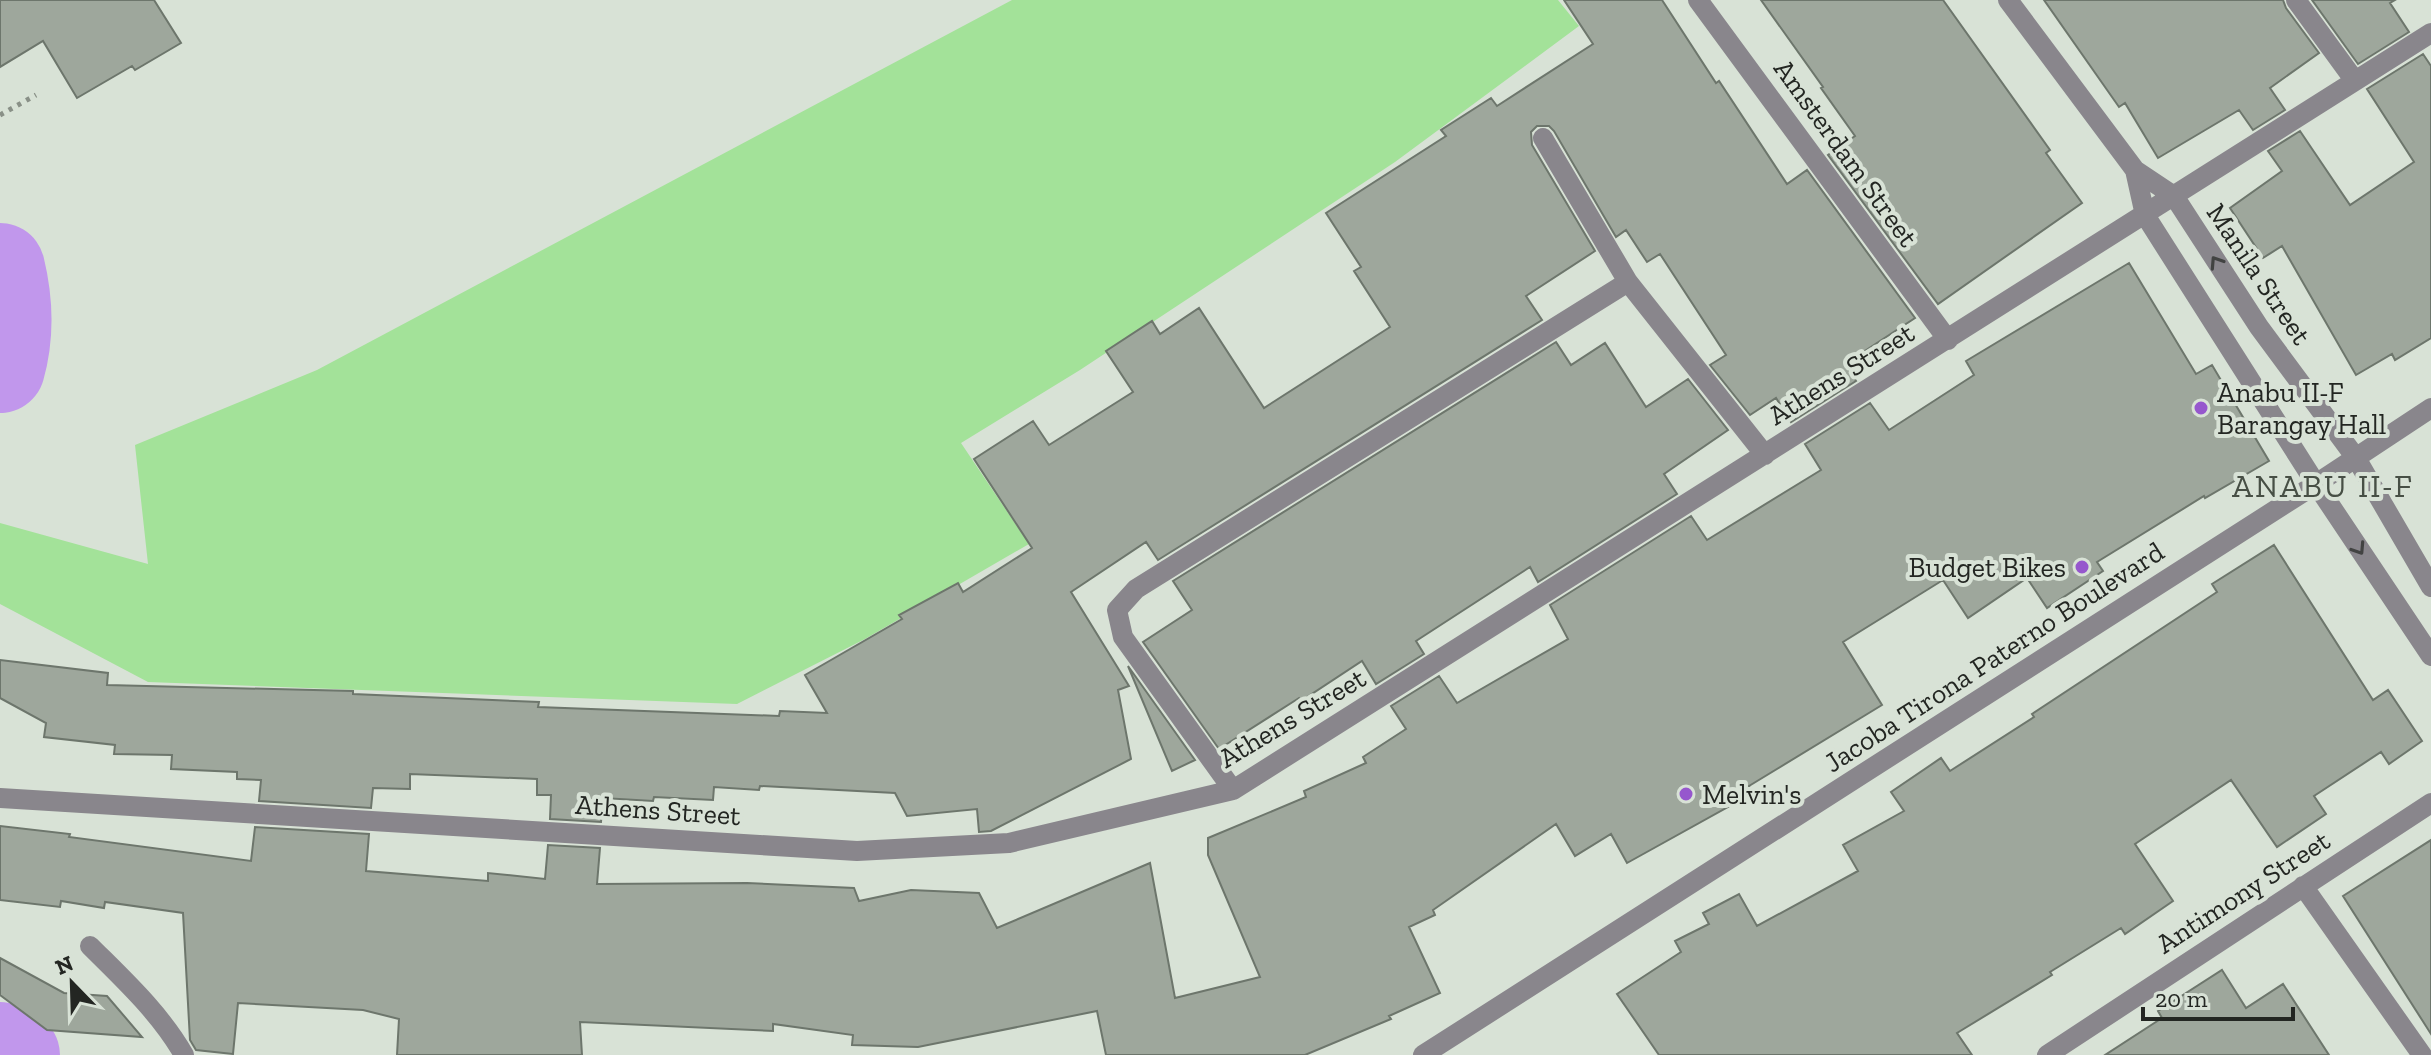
<svg xmlns="http://www.w3.org/2000/svg" width="2431" height="1055" viewBox="0 0 2431 1055" font-family="'Zilla Slab',serif">
<style>
.green{fill:#a3e299}
.lines{fill:none;stroke-linecap:round;stroke-linejoin:round}
.river{stroke:#c197ec;stroke-width:90}
.building{fill:#9ea79c;stroke:#6d766c;stroke-width:2}
.path{stroke:#899087;stroke-width:5;stroke-dasharray:4 6;stroke-linecap:butt}
.minor{stroke:#89868c;stroke-width:20}
.oneway{stroke:#424342}
.poi-dot{fill:#9657cd;stroke:#d8e2d6;stroke-width:3}
.labels{text-anchor:middle;dominant-baseline:central;stroke-width:8;stroke-linejoin:round;paint-order:stroke}
.street-label{font-size:28px;fill:#232622;stroke:#d8e2d6}
.poi-label{font-size:28px;fill:#232622;stroke:#d8e2d6;text-anchor:start}
.quarter-label{font-size:32px;letter-spacing:2px;fill:#474f45;stroke:#d8e2d6}
</style>
<rect width="100%" height="100%" fill="#d8e2d6"/>
<path class="green" d="M1012,0h546l21,26 -184,136 -315,208 -119,73 68,101 -164,95 -128,65 -589,-22 -148,-78v-81l148,41 -13,-119 182,-75z"/>
<g class="lines">
<path class="river" d="M0,268c8,33 9,68 0,100
M0,1047l15,8"/>
</g>
<path class="building" d="M0,0h154l27,43 -46,27 -3,-4 -55,32 -34,-57 -43,26z
M1564,0h98l54,83 3,-2 68,103 20,-14 108,148 -70,46 11,17 -65,41 -15,-24 -26,17 -40,-50 16,-10 -66,-101 -13,8 -21,-32 -10,7 -62,-106 -5,-5h-12l-6,6 1,13 63,106 -69,45 16,24 -384,240 -12,-18 -75,50 58,94 -11,4 13,69 -140,72 -12,1 -2,-23 -70,7 -12,-23 -135,-7 -1,4 -45,-3 -1,13 -59,-3 -1,4 -50,-3 -2,24 -51,-3 1,-24h-14v-16l-127,-5v15l-37,-1 -2,20 -112,-7 2,-21 -24,-1v-7l-66,-3 1,-14 -58,-1 1,-9 -71,-8 2,-14 -46,-25v-38l108,13 -1,12 246,6v3l186,8 -1,5 241,9 1,-5 47,2 -22,-38 97,-56 -3,-4 59,-32 5,9 69,-44 -58,-89 59,-38 16,24 84,-53 -27,-41 46,-30 8,13 39,-26 65,100 126,-81 -36,-56 7,-4 -35,-54 120,-77 -5,-6 50,-32 6,8 96,-62z
M1761,0h182l107,150 -4,3 36,50 -144,101 -110,-149 27,-19 -34,-48 2,-1z
M2044,0h239l3,8 33,45 -49,35 15,22 -32,20 -14,-20 -81,48 -33,-55 -6,4z
M2312,0h83l-5,3 19,29 -51,32z
M2423,54l8,12v272l-36,22 -3,-6 -36,21 -74,-129 -19,12 -33,-50 52,-37 -14,-20 32,-20 50,74 64,-43 -47,-73z
M2129,263l67,111 16,-9 57,96 -64,37 -1,-2 -107,66 6,9 -56,37 -20,-30 -59,40 -25,-38 -100,62 39,63 -133,81 4,7 -126,70 -16,-29 -36,22 -19,-32 -123,86 2,5 -26,12 31,66 -51,23 2,3 -86,36h-199l-9,-44 -179,36 -66,-2 1,-10 -80,-11v7l-193,-9 2,33h-185l2,-36 -36,-9 -125,-7 -5,51 -37,-4 -6,-10 -7,-127 -78,-11 -1,6 -43,-7 -1,6 -60,-7v-74l70,8 -1,3 182,24 4,-34 114,7 -3,37 122,10v-8l57,6 3,-34 52,3 -3,36 150,-1 107,5 5,13 52,-11 68,3 18,35 153,-65 25,135 85,-21 -52,-122v-17l98,-41 -2,-6 62,-28 -3,-6 43,-28 -15,-23 48,-30 18,27 111,-64 -18,-34 141,-89 16,24 114,-70 -16,-26 65,-41 19,27 85,-55 -8,-14z
M1556,342l15,23 34,-22 41,64 42,-28 40,51 -64,44 13,20 -139,88 -8,-15 -114,74 8,13 -48,30 -14,-23 -61,40 -2,-3 -80,51 -76,-107 49,-32 -19,-29z
M2274,545l99,155 15,-10 34,51 -33,23 -8,-12 -67,44 12,18 -49,33 -46,-67 -96,64 38,57 -48,33 -4,-6 -71,44 2,3 -95,58 15,22h-313l-42,-61 64,-42 -6,-11 34,-17 -6,-11 36,-19 18,32 101,-55 -15,-26 61,-34 -13,-19 50,-34 9,13 84,-54 -2,-3 185,-122 -5,-8z
M1128,666l67,94 -23,11z
M2431,840v194l-88,-138z
M0,958l64,35 43,3 35,41 -95,-7 -47,-35z
M2222,970l24,38 37,-24 46,71h-224l57,-37 -4,-7z"/>
<g class="lines">
<path class="path" d="M0,115l36,-20"/>
<path class="minor" d="M1698,0l250,340
M2008,0l127,170 39,26 85,131 97,131 75,129
M2296,0l59,81
M1543,138l85,144
M2135,170l10,45 171,269 115,172
M1233,790l-110,-153 -6,-27 19,-21 492,-307 137,173
M0,798l857,53 152,-8 224,-53 1198,-757
M2303,886l119,169
M90,946c34,34 70,67 94,109
M1423,1055l893,-571 115,-76
M2047,1055l384,-252"/>
</g>
<defs><path id="oneway-chevron" d="M-2-3.5L2.5 0L-2 3.5" fill="none" stroke-width="1.6" stroke-linecap="round" stroke-linejoin="round" transform="scale(2)"/></defs>
<g class="oneway">
<use href="#oneway-chevron" transform="translate(2216 262) rotate(-123)"/>
<use href="#oneway-chevron" transform="translate(2359 549) rotate(57)"/>
</g>
<g class="poi-dot">
<circle cx="2201" cy="408" r="8"/>
<circle cx="2082" cy="567" r="8"/>
<circle cx="1686" cy="794" r="8"/>
</g>
<g class="labels">
<g class="street-label">
<text transform="translate(1846 153) rotate(54)">Amsterdam Street</text>
<text transform="translate(2259 274) rotate(56)">Manila Street</text>
<text transform="translate(1841 374) rotate(-32)">Athens Street</text>
<text transform="translate(1994 657) rotate(-33)">Jacoba Tirona Paterno Boulevard</text>
<text transform="translate(1292 718) rotate(-31)">Athens Street</text>
<text transform="translate(658 810) rotate(4)">Athens Street</text>
<text transform="translate(2243 892) rotate(-33)">Antimony Street</text>
</g>
<g class="poi-label">
<text x="2217" y="392">Anabu II-F<tspan x="2217" dy="32">Barangay Hall</tspan></text>
<text x="2066" y="567" text-anchor="end">Budget Bikes</text>
<text x="1702" y="794">Melvin's</text>
</g>
<g class="quarter-label">
<text x="2323" y="486">ANABU II-F</text>
</g>
</g>
<g transform="translate(72 983) rotate(337)" stroke="#d8e2d6" stroke-width="6" paint-order="stroke">
<path d="M0-6L14 30L0 20L-14 30Z" fill="#232622"/>
<text y="-12" font-size="22" font-weight="bold" text-anchor="middle" fill="#232622">N</text>
</g>
<path d="M2143 1007v12h150v-12" fill="none" stroke="#232622" stroke-width="4"/>
<text x="2155" y="1007" font-size="24" fill="#232622" stroke="#d8e2d6" stroke-width="6" paint-order="stroke">20 m</text>
</svg>
